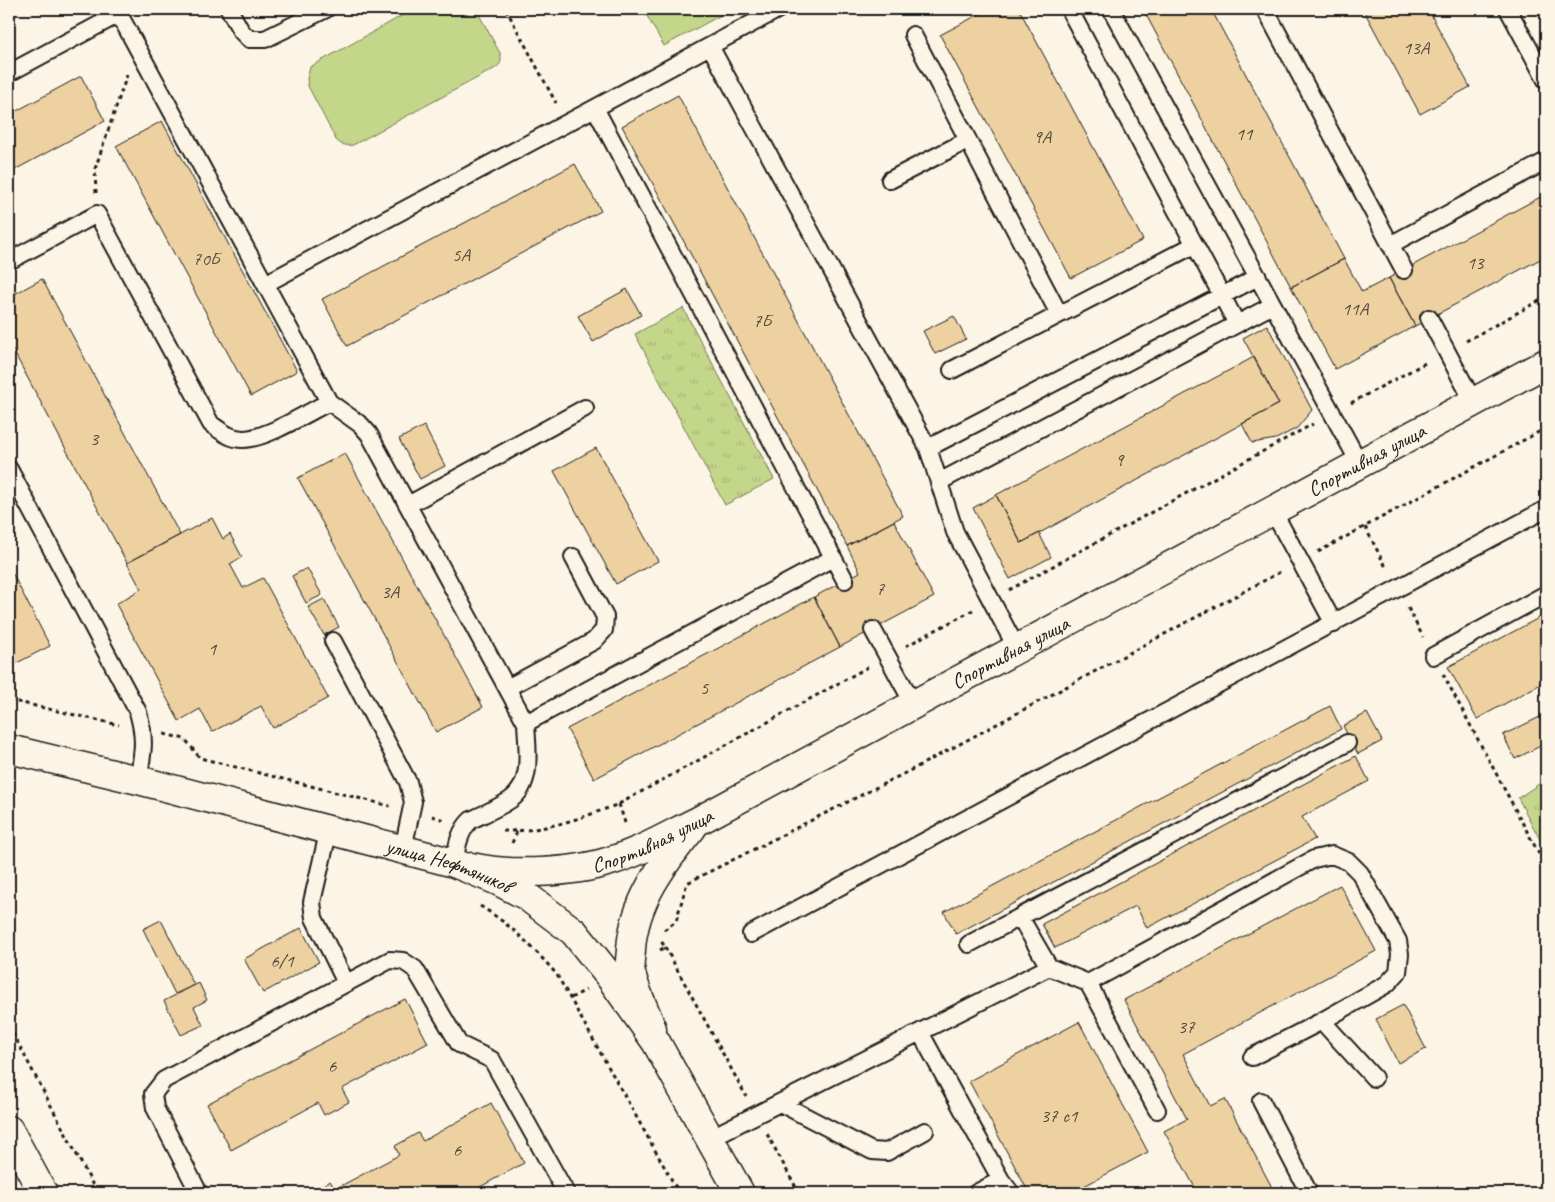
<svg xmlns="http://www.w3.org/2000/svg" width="1555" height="1202" viewBox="0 0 1555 1202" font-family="Caveat,sans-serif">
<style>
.grass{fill:#c4d68a;stroke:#707953}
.park{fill:url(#park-tufts);stroke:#707953}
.building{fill:#edd1a1;stroke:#1c1c1c}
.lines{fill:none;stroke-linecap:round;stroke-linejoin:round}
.service-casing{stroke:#1c1c1c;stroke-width:20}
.tertiary-casing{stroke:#1c1c1c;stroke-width:31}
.secondary-casing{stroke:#1c1c1c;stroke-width:31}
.path{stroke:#1c1c1c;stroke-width:3;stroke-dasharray:4 4;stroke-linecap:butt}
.service{stroke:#fcf5e5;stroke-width:16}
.tertiary{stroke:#fcf5e5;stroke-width:28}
.secondary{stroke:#fcf5e5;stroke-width:28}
.labels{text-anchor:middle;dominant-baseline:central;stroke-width:4.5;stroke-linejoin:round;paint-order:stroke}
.number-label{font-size:19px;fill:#50493d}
.street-label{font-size:21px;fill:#1c1c1c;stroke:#fcf5e5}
</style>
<defs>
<pattern id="park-tufts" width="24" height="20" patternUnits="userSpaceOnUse" patternTransform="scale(1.25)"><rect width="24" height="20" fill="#c4d68a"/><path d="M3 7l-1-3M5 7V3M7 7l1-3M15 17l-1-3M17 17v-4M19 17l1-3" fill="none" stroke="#a8b776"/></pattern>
</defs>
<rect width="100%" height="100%" fill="#fcf5e5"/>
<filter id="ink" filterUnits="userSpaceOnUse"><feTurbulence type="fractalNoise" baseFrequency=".02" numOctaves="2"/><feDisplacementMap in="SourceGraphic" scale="10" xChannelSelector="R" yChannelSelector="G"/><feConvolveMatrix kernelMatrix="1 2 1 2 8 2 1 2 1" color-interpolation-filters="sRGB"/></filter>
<g filter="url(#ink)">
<path class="grass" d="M414,9h62l24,44c3,9 0,13 -8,17l-139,75c-7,1 -12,0 -17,-5l-28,-54 -1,-7 3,-12z
M643,9h89l-68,37z"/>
<path class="park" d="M683,308l91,171 -49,26 -90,-171z
M1546,778v73l-28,-53 27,-18z"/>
<path class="building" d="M989,9h30l124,231 -72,38 -131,-243z
M1143,9h68l133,250 -53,28z
M1363,9h65l42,78 -50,27z
M81,76l24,45 -96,52v-58z
M678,95l225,421 -56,30 -225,-420z
M162,121l135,250 -46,25 -135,-250z
M575,164l26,47 -254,135 -25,-47z
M1546,194v62l-131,70 -26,-48z
M1344,259l18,33 27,-14 26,48 -80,43 -44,-82z
M42,279l138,256 -53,28 -118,-220v-46z
M627,289l14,26 -48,27 -15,-26z
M954,316l12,23 -31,15 -12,-23z
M1267,325l45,85 -15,18 -21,11 -24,4 -10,-19 37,-20 -36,-66z
M1254,357l25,47 -258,139 -25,-48z
M424,426l21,40 -25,13 -21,-40z
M596,448l62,113 -42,23 -62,-113z
M345,453l138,254 -47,25 -138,-254z
M996,495l25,48 18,-10 12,24 -41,22 -37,-71z
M212,518l11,21 7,-5 12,23 -12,7 13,24 20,-10 65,120 -55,30 -12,-22 -49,26 -12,-23 -21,12 -63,-117 25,-15 -14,-26z
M894,521l40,76 -94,50 -26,-50 46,-25 -13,-26z
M9,567l41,79 -41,21z
M307,568l15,27 -16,8 -14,-27z
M814,597l26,50 -246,132 -27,-50z
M324,599l15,28 -15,8 -16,-28z
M1546,614v67l-69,38 -29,-52z
M1330,706l11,23 -385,205 -12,-22z
M1367,713l15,28 -24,13 -15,-28z
M1542,716l4,9v18l-31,16 -12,-24z
M1356,756l13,25 -67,36 13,22 -168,89 -11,-22 -81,42 -13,-24z
M1340,885l36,66 -193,103 27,52 15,-7 50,94h-77l-34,-62 23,-12 -63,-119z
M161,920l33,65 -19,9 -32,-65z
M301,928l18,34 -56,31 -19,-34z
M199,983l8,17 -13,7 9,18 -22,10 -17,-34z
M405,999l23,44 -86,46 7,13 -25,13 -6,-12 -87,47 -24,-46z
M1403,1005l23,44 -28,14 -22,-44z
M1079,1022l69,130 -77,41h-42l-60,-112z
M491,1103l33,60 -55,30h-157l-1,-1 19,-11 5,8 64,-34 -4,-9 23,-13 5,8z"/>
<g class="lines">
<g class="service-casing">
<path id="service" d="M229,9l12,22 8,8h16l61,-30
M779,9l-69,37 218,402 27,84 62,117
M1069,9l168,315
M1111,9l249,455
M1265,9l139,261
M1508,9l38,71
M913,35l146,279
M9,73l110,-59 210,388
M595,108l250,472
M890,180l78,-40
M1390,245l156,-84
M9,261l88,-47 114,210c10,7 19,15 32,15 23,0 64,-26 86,-37l32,23 8,9 157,289c1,25 8,61 -16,77 -12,8 -26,14 -39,20 -12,11 -14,27 -17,43
M265,284l330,-176 115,-62
M1429,318l45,85
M952,370l242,-125
M928,448l330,-171
M9,469l129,243c8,28 5,40 0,68
M939,482l334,-177
M408,505l177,-97
M1273,511l61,113
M873,630l41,75
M333,641l75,141 5,20 -10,47
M1433,656l113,-62
M507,688l87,-47 10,-11 1,-13 -32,-60
M526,723l307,-165
M329,829l-17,73 2,16 32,65
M1020,917l29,50
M751,934l795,-425
M969,944l378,-201
M1088,983l226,-124 18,-4 17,7 11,11 38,68 2,13 -2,18 -11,12 -65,37 -70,36
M1322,1021l52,57
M920,1032l81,148 -25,13
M1261,1101l48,92
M780,1103l92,48 15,1 38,-21
M710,1138l339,-171 39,16 69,127
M1001,1180l10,13
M199,1193l-44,-85 -2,-14 11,-14 226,-120 13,1 12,8 44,75 33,16 74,133"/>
</g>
<g class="tertiary-casing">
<g id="tertiary">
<path id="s1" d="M472,867c38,9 101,6 138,-6 31,-9 59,-26 88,-40l848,-458"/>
<path d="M652,1029c-7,-19 -19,-42 -22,-61 -1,-6 1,-13 1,-19 3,-47 32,-86 61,-121"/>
</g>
</g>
<g class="secondary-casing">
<g id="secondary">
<path id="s2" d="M9,749l129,31 316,83 44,18 27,14 49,37 36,45 46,65 84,151"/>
<path d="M9,1130l34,63"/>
</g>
</g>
<path class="path" d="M506,9l50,94
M96,193l-1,-24 32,-94
M1466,341l80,-44
M1351,403l76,-41
M1365,527l22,42
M1318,552l228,-124
M1009,590l304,-166
M1408,608l15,29
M906,646l67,-36
M1443,674l103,193
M9,700l110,25
M164,734l21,5 15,19 190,48
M619,804l7,22
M432,816l13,4
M503,831c41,1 78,-13 116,-27l249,-137
M512,843l5,-12
M480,906c29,17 55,43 77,69l122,218
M664,930l12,-9 11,-38 228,-115 367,-197
M665,947l81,149
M660,950l5,-3 -4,-6
M571,998l15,-8
M9,1026l88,167
M767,1134l32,59"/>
<use href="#service" class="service"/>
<use href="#tertiary" class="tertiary"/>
<use href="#secondary" class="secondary"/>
</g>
</g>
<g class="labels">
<g class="number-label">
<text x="1416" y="48">13А</text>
<text x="1244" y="134">11</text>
<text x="1042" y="137">9А</text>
<text x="461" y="255">5А</text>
<text x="206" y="259">70Б</text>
<text x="1475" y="263">13</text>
<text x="1355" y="309">11А</text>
<text x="762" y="321">7Б</text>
<text x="94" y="439">3</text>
<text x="1119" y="460">9</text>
<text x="880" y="589">7</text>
<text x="390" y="592">3А</text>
<text x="212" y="649">1</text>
<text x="704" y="688">5</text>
<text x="282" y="961">6/1</text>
<text x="1186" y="1027">37</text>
<text x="332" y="1066">6</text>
<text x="1059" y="1116">37 с1</text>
<text x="457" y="1150">6</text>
</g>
<g class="street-label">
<text stroke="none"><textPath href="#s1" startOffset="996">Спортивная улица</textPath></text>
<text stroke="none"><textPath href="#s1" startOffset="591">Спортивная улица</textPath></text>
<text stroke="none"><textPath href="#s1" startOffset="186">Спортивная улица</textPath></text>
<text stroke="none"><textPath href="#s2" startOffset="455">улица Нефтяников</textPath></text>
</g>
</g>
<rect width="1555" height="1202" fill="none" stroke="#fcf5e5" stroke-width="30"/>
<rect x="15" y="15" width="1525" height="1172" fill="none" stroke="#1c1c1c" stroke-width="2" filter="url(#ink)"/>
</svg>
